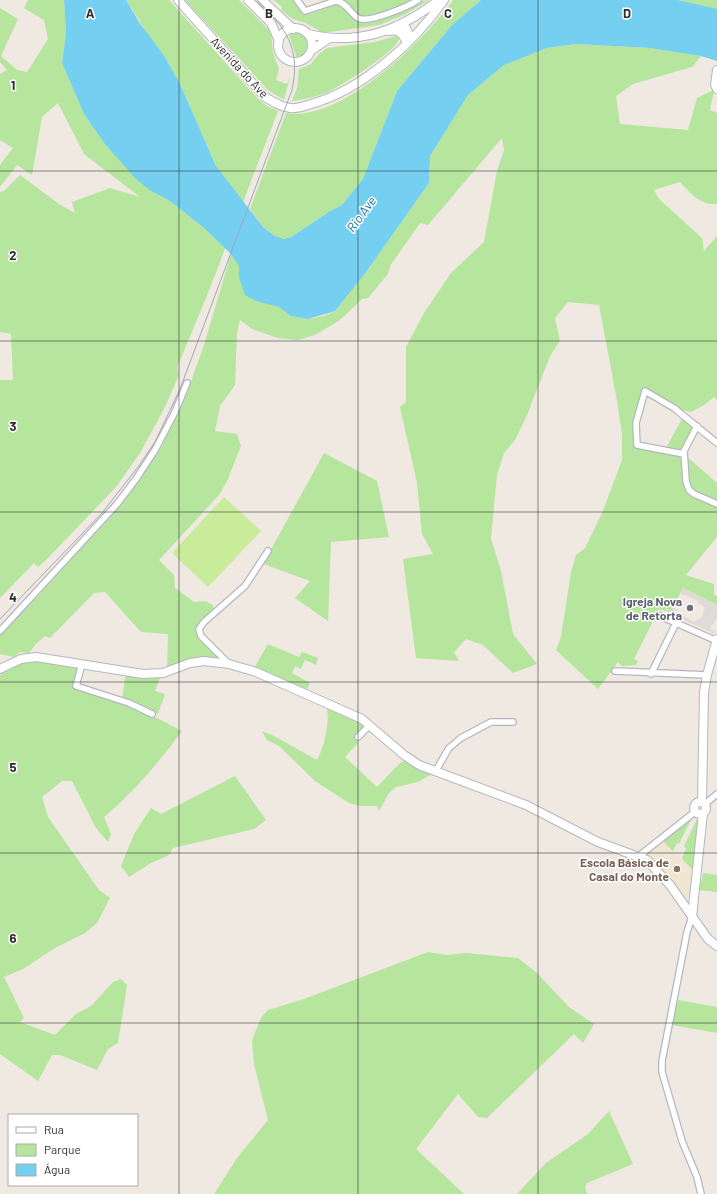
<svg xmlns="http://www.w3.org/2000/svg" width="717" height="1194" viewBox="0 0 717 1194" font-family="Barlow,sans-serif">
<style>
.education{fill:#f0e6d1}
.green{fill:#b6e59e}
.pitch{fill:#c9ec9a}
.plaza{fill:#dfdcd8}
.water{fill:#75cff0}
.lines{fill:none;stroke-linecap:round;stroke-linejoin:round}
.street-casing{stroke:#b4b7c1;stroke-width:8}
.secondary-casing{stroke:#b4b7c1;stroke-width:10}
.street{stroke:#fff;stroke-width:5.5}
.secondary{stroke:#fff;stroke-width:8}
.tram{stroke:#a3a6b8;stroke-width:1}
.grid{fill:none;stroke:#2e2e2e;stroke-width:1;stroke-opacity:0.55}
.worship-dot{fill:#6b7280;stroke:#fff;stroke-width:1.5}
.education-dot{fill:#8d6e63;stroke:#fff;stroke-width:1.5}
.labels{text-anchor:middle;dominant-baseline:central;stroke-width:3;stroke-linejoin:round;paint-order:stroke}
.street-label{font-size:12px;fill:#2e2e2e;stroke:#fff}
.worship-label{font-size:12px;font-weight:bold;fill:#5b616d;stroke:#fff;text-anchor:end}
.education-label{font-size:12px;font-weight:bold;fill:#785e54;stroke:#fff;text-anchor:end}
.water-label{font-size:13px;font-style:italic;fill:#0d6fa3;stroke:#fff}
.grid-label{font-size:13px;text-anchor:middle;font-weight:bold;fill:#2e2e2e;stroke:#fff;stroke-width:3;stroke-linejoin:round;paint-order:stroke}
</style>
<rect width="100%" height="100%" fill="#efe9e1"/>
<path class="education" d="M662,840l31,30 -2,26 -4,2 -7,-3 -19,-26 -13,-13 -1,-4z"/>
<path class="green" d="M28,0h36l2,33 -4,30 22,51 20,29 47,48 19,10 34,27 21,20c-14,41 -32,80 -48,120l2,7 -15,34 -24,44 -24,34 -69,72 -9,8 -4,-4 -34,35v-218h13l-2,-46 -11,-2v-140l4,-1 16,-16 39,29 16,9 -3,-11 38,-14 30,9 -56,-43 -26,-51 -16,14 -10,58 -15,-10 -17,22v-22l13,-17 -13,-8v-66l7,-4 -7,-8v-54l18,11 -17,37 16,14 10,2 21,-33 -4,-19 -20,-12z
M126,0h43l89,99 9,7 11,5 -35,91 -27,-36 -36,-82z
M185,0h54l32,32 2,21 6,16 -3,11 11,4 3,-7 -6,23 -16,-10z
M274,0h20l13,15 31,-11 4,1 14,13c13,-1 28,-2 41,-5 12,-3 20,-13 32,-13l-25,15 -25,10 -56,8 -17,-10 -13,-4 -12,-9 1,-3z
M345,0h70l-19,9 -35,8z
M453,0h28l-29,25 -55,66 -34,88 -21,26 -12,6 -39,26 -7,2 -9,-3 -11,-8 -14,-19 36,-96c55,10 138,-72 167,-113z
M678,0h39v9h-4z
M296,32l9,4 4,12 -4,7 -8,4 -8,-24z
M396,36l3,2c0,12 -58,48 -71,54 -12,5 -24,7 -36,9l5,-13 2,-19 12,-5 8,-10 8,-6 48,-6z
M576,44l74,4 51,8 -9,11 -59,17 -17,12 4,28 68,6 9,-32 16,-8 1,1 -4,19 7,3v91c-16,2 -27,-11 -37,-22l-26,8 5,9 43,39 2,13 13,-15v164l-3,-3 -10,8 -13,7 -17,-4 -29,-16 -9,31 1,22 47,9 5,36 28,15v32l-31,38 28,9v11l3,1v9l-34,-17 -12,23 -5,-2 -1,2 -6,-2 -7,8 5,3 -1,2 -3,-1 -19,38 4,2 -2,4 -14,1 -4,-4 -20,27 -42,-39 5,-13 10,-65 5,-17 9,-7 17,-35 20,-53v-27l-6,-38 -17,-90 -31,-3 -13,16 5,23 -10,15 -23,59 -12,25 -11,13 -7,22 -6,63 10,33 12,63 24,30 -24,9 -30,-28 -17,-6 -12,13 5,9 -43,-3 -13,-99 30,-5 -11,-20 -5,-51 -17,-76 6,-5v-55l18,-34 27,-40 33,-31 13,-71 7,-21 -2,-12 -74,87 -8,-2 -30,43 -2,8 -20,24 -6,1 -22,21 -25,15 -17,5 -20,-2 -26,-9 -12,-9 -3,13 -2,52 -15,21 -5,25 22,3 4,12 -14,35 -8,14 -60,65 15,15 1,13 19,14 11,-1 8,4 1,5c-34,29 -10,23 5,48l-2,2 -50,8 1,-34 -27,-2 -36,-40 -11,1 -44,45 -5,-2 -9,8 -7,9 -9,-1 -6,5 -14,-3v-21l39,-38 81,-90 41,-57 28,-61 14,-39 28,-94 8,12v12l32,27 8,1 13,10 16,3 15,-3 12,-5 29,-36 65,-92 1,-27 38,-61 36,-30 43,-17z
M683,417l10,10 -13,23 -14,-2z
M324,453l53,28 12,56 -58,5 -3,79 -33,-23 15,-17 -47,-17z
M686,456l31,27v17c-32,-12 -28,-11 -31,-44z
M268,644l31,13 3,-5 16,6 -2,7 -11,-5 -4,9 -6,-3 -3,7 18,10 -3,6 -53,-21z
M37,661l41,6 -4,19 54,18 21,11 2,3 4,-1 27,14c-23,31 -48,61 -78,86l7,17 -3,8 -12,-14 -24,-47h-10l-20,16 6,20 51,73 11,8 -13,25 -12,10 -30,15 -32,21 -19,8 20,41 -4,4 35,13 21,-21 15,-8 22,-24 8,-3 6,6 -9,58 -10,6 -11,21 -37,-15h-8l-14,26 -38,-27v-379l20,-12z
M126,673l34,5 -5,13 10,3 -7,20 -36,-16z
M326,706l37,19v3l-8,10 3,5 -13,14 32,30 23,-24 4,-2 28,13 -14,8 -22,5 -7,6 -10,18 -2,-5h-17l-11,-3 -34,-22 -36,-35 -12,-6 -5,-9 12,5 43,24c7,-12 14,-41 9,-54z
M235,776l31,44 -12,9 -81,19 -4,7 -18,8 -22,14 -8,-11 13,-32 17,-26 10,6z
M692,818l-13,26 -2,-1 -4,8 -11,-11z
M697,819l1,2 -5,49 -11,-11 4,-11 -2,-2z
M703,873l14,2v17l-18,-2v-9h3z
M428,952l19,3 19,-2 52,5 19,15 32,34 25,17 -11,19 -9,-9 -87,84 -9,-1 -20,-23 -42,55 48,45h-250l23,-36 31,-38 -14,-56 -2,-24 9,-22 7,-8 36,-11z
M678,1000l39,7v26l-45,-8z
M609,1111l24,53 -46,19 -2,4 2,7h-70l29,-31 42,-29z"/>
<path class="pitch" d="M224,497l37,34 -53,56 -36,-34z"/>
<path class="plaza" d="M683,588l34,17v13l-7,11 5,2 -1,3 -49,-23 1,-2 5,2 2,-4 4,1 -2,3 19,11 8,-5 3,-10 -7,-4v-2l-18,-8z"/>
<path class="water" d="M64,0h62l13,22 24,32 17,30 36,82 48,62 11,8 9,3 7,-2 39,-26 12,-6 21,-26 34,-88 55,-66 29,-25h197l39,9v52l-16,-5 -51,-8 -74,-4 -29,4 -43,17 -36,30 -38,61 -1,27 -65,92 -29,36 -27,8 -17,-3 -12,-9 -23,-6 -11,-6 -6,-17v-12l-8,-12 -27,-26 -34,-27 -19,-10 -15,-12 -32,-36 -20,-29 -22,-51 4,-30z"/>
<g class="lines">
<g class="street-casing">
<path id="street" d="M297,0l8,11 31,-10c10,1 14,12 22,17 10,6 51,-12 60,-18
M697,426l-13,25 2,30 3,9 5,4 23,10
M684,454l-47,-9 -1,-22 9,-32 29,17 43,35
M658,615l59,26
M0,631l117,-127 19,-25 19,-29 20,-38 12,-29
M82,664l-6,22 53,17 23,11
M229,664l-28,-28 -2,-7 5,-7 41,-36 23,-35
M615,671l92,4
M651,674l25,-51
M358,737l11,-11
M435,772l14,-24 12,-10 30,-16h22
M705,804l12,-10
M639,856l57,-45
M692,917l-5,15 -25,129v11l20,69 15,36 4,17"/>
</g>
<g class="secondary-casing">
<path id="secondary" d="M178,0l87,97c8,5 16,10 25,11 7,1 15,-2 21,-4 51,-14 103,-61 133,-104
M248,0l23,23 8,18
M262,0l31,29
M398,25l8,3 5,11
M278 45a17 17 0 1 1 34 0a17 17 0 1 1-34 0Z
M389,31c10,-2 14,3 18,12
M308,34c51,12 90,-3 131,-34
M312,50l16,-11
M717,70l-2,15 2,4
M0,669l21,-10 15,-2 107,17 20,-1 27,-10 14,-2 25,3 27,8 106,47 42,36 15,10 107,40 72,37 49,18 23,25 38,54 9,7
M702,802l2,-110 3,-17 10,-36
M694 808a6 6 0 1 1 12 0a6 6 0 1 1-12 0Z
M692,917l11,-104"/>
</g>
<use href="#street" class="street"/>
<use href="#secondary" class="secondary"/>
<path class="tram" d="M0,619l102,-106 36,-46 17,-25 25,-53 112,-299c9,-42 -6,-62 -35,-90"/>
</g>
<path class="grid" d="M179,0v1194M358,0v1194M538,0v1194M0,171h717M0,341h717M0,512h717M0,682h717M0,853h717M0,1023h717"/>
<circle class="worship-dot" cx="690" cy="608" r="4"/>
<circle class="education-dot" cx="677" cy="869" r="4"/>
<g class="labels">
<g class="street-label">
<text transform="translate(240 67) rotate(47)">Avenida do Ave</text>
</g>
<g class="worship-label">
<text x="682" y="601">Igreja Nova<tspan x="682" dy="14">de Retorta</tspan></text>
</g>
<g class="education-label">
<text x="669" y="862">Escola Básica de<tspan x="669" dy="14">Casal do Monte</tspan></text>
</g>
<g class="water-label">
<text transform="translate(361 214) rotate(-54)">Rio Ave</text>
</g>
</g>
<g class="grid-label">
<text x="90" y="18">A</text>
<text x="269" y="18">B</text>
<text x="448" y="18">C</text>
<text x="627" y="18">D</text>
<text x="13" y="90">1</text>
<text x="13" y="260">2</text>
<text x="13" y="431">3</text>
<text x="13" y="602">4</text>
<text x="13" y="772">5</text>
<text x="13" y="943">6</text>
</g>
<rect x="8" y="1114" width="130" height="72" fill="#ffffff" stroke="#ababab"/>
<rect x="16" y="1127" width="20" height="6" fill="#ffffff" stroke="#ababab"/>
<text x="44" y="1134" font-size="12" fill="#2e2e2e">Rua</text>
<rect x="16" y="1144" width="20" height="12" fill="#b6e59e" stroke="#ababab"/>
<text x="44" y="1154" font-size="12" fill="#2e2e2e">Parque</text>
<rect x="16" y="1164" width="20" height="12" fill="#75cff0" stroke="#ababab"/>
<text x="44" y="1174" font-size="12" fill="#2e2e2e">Água</text>
</svg>
